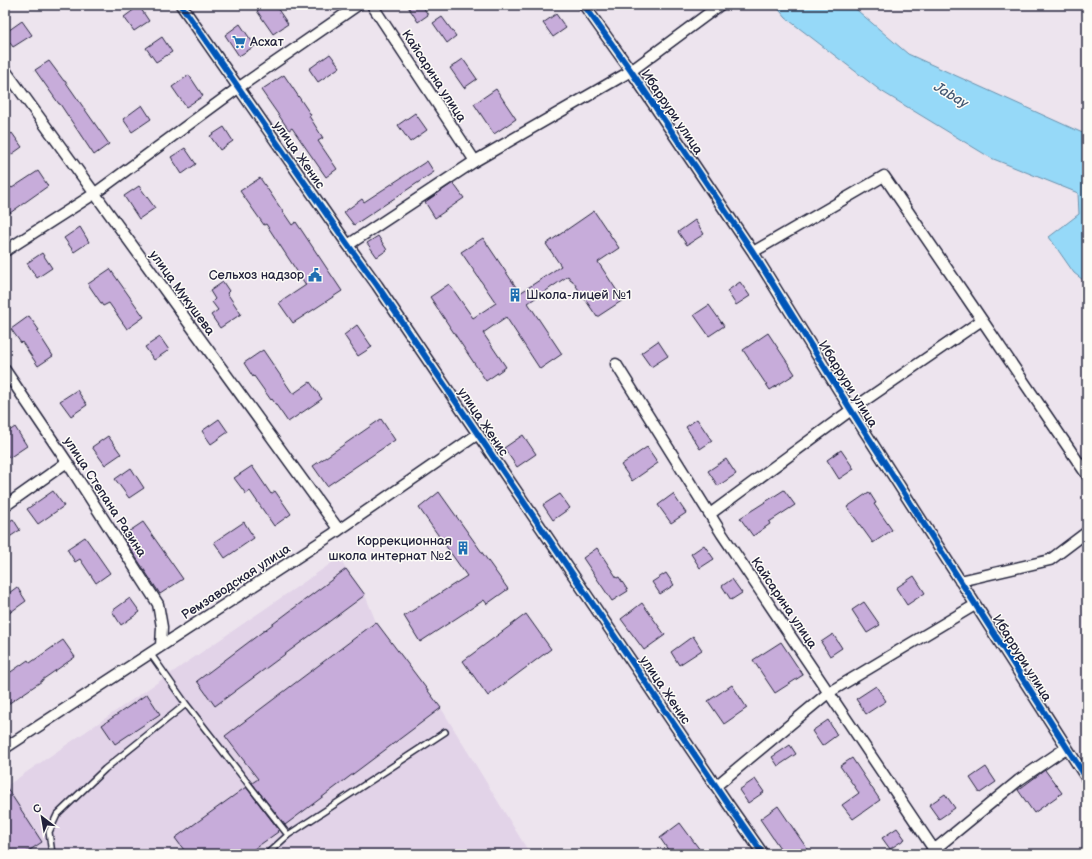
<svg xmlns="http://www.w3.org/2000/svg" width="1092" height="859" viewBox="0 0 1092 859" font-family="'Balsamiq Sans',sans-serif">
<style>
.built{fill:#e2d3e8}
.water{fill:#96d9f8;stroke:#6890ac}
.building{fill:#c7acda;stroke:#22223b}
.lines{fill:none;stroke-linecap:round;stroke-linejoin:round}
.service-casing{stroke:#22223b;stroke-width:8}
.minor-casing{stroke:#22223b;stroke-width:13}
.service{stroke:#fdfcf7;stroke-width:5}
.minor{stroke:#fdfcf7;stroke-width:10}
.cycleway-casing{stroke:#fdfcf7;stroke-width:8}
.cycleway{stroke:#0057b8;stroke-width:6}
.labels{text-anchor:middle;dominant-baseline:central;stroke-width:3;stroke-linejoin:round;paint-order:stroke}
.poi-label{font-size:13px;fill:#22223b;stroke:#fdfcf7;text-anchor:start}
.street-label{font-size:13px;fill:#22223b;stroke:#fdfcf7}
.water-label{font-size:14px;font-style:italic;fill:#455974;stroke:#fdfcf7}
</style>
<rect width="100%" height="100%" fill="#ede4ee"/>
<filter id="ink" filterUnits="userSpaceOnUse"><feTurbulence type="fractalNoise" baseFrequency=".025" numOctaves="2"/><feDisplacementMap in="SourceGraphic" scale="8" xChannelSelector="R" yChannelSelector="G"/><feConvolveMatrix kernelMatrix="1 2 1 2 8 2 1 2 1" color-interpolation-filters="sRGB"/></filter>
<g filter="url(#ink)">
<path class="built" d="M339,558l26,37 11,27 65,86 89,146h-525v-67z"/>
<path class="water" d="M775,5h76l57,49 179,81v148l-13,-10 -25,-36 30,-23 -1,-21 -87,-35 -110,-67 -95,-73z"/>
<path class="building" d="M265,5h10l13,19 -15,10 -16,-23z
M407,5h15l6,10 -10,7z
M139,6l10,15 -15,10 -10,-14z
M556,14l10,14 -13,9 -10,-14z
M442,17l14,19 -9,7 -14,-20z
M22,21l10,14 -19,12 -8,-11v-3z
M240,24l15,22 -16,10 -14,-21z
M162,37l10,15 -16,10 -10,-14z
M330,54l10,13 -22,15 -9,-13z
M463,59l14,20 -13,9 -14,-20z
M49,61l15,20h1l44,63 -15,11 -34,-51h-1l-24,-34z
M189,75l14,21 -17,11 -14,-20z
M284,75l27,40 -2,1 14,22 -5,3 19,28 -11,8 -34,-49 -3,2 -28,-40z
M496,89l20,30 -22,15 -20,-30z
M142,105l9,14 -19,13 -9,-13z
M415,113l12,17 -17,12 -12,-17z
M224,127l9,14 -13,9 -10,-14z
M12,133l10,14 -17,12v-21z
M185,148l11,16 -14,10 -11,-17z
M427,161l7,11 -80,53 -10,-13 18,-13 2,3z
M38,171l10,15 -38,27 -5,-7v-14l7,-5v1z
M260,178l32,47 4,-3 46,69 -49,32 -14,-20 27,-18 -40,-61 -2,1 -24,-34z
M453,183l11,15 -29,20 -10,-16z
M139,186l16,22 -16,11 -15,-23z
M594,211l25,37 -21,14 25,38 -26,17 -25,-37h-1l-3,-4 -40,27 34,51 -22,15 -34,-52 -23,16 23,34 -20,14 -56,-84 19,-13 24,34 23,-15 -35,-51 22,-14 37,55 41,-27 -15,-22z
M695,220l9,14 -17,11 -9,-13z
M80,227l9,15 -15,10 -10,-14z
M378,236l9,14 -10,7 -10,-14z
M42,253l10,15 -15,10 -10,-15z
M110,269l34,48 -17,12 -18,-26 -6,3 -15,-22z
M223,282l6,9 -2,2 14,21 -21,14 -9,-13 7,-5 -6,-8 3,-3 -5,-8z
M740,282l10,14 -14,9 -9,-14z
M709,305l15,21 -15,10 -15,-21z
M29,316l10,14 -2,1 16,25 -15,10 -16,-24 -1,1 -10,-14z
M357,325l15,22 -14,9 -14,-21z
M768,333l27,41 -25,16 -27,-40z
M160,337l9,13 -15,10 -9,-13z
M658,341l10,15 -17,11 -10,-14z
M263,350l30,44 17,-12 12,17 -34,23 -16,-23 -1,1 -17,-24 -1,1 -9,-14z
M77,390l10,15 -16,11 -11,-15z
M219,419l9,13 -17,12 -9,-13z
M381,419l14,21 -68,46 -14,-20z
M697,419l15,22 -12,8 -14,-22z
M15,427l12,19 -18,12 -4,-7v-17z
M523,435l13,19 -19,13 -13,-19z
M108,436l13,18 -16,11 -13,-18z
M647,447l11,16 -26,18 -11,-16z
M841,450l13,19 -15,10 -12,-19z
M726,459l10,15 -18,12 -10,-15z
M252,466l19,28 4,-3 16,23 -17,12 -24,-35 -4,3 -12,-16z
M131,468l13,20 -15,10 -14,-19z
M784,490l11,15 -26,17 1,2 -17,12 -13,-18z
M53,491l11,15 -26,18 -11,-15z
M439,492l69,97 -21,15 -3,-4 -64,42 -16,-26 63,-40 -48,-68z
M869,492l7,11 -2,1 18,26 -19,13 -26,-36z
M560,494l10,14 -17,12 -10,-15z
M673,494l13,19 -15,10 -13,-18z
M13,519l7,11 -15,10v-16z
M143,522l40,57 -23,15 -38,-58z
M244,522l10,16 -29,20 -11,-16z
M85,537l25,36 -14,10 -16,-24 -5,3 -8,-13z
M704,545l10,14 -14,9 -9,-14z
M597,548l20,30 2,-1 9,14 -16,10 -29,-43z
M346,569l19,26 -150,111 -18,-25z
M666,573l8,12 -14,9 -8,-12z
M914,576l11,17 -18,12 -11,-17z
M732,579l10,14 -11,7 -9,-14z
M17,587l9,14 -18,13 -3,-5v-13z
M130,598l10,14 -19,13 -9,-14z
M864,602l16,23 -13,8 -15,-23z
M642,603l23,32 -21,15 -23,-31z
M526,614l25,35 -63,47 -25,-35z
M376,622l65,86 -156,117 -33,-42 6,-4 -33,-43z
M833,634l9,14 -12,8 -9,-14z
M693,636l9,14 -23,15 -8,-13z
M63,640l12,17 -33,23v1l-37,25v-30l23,-16 2,3z
M781,642l22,33 -28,18 -22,-33z
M732,685l15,23 -23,16 -16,-23z
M876,686l10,15 -20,13 -10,-15z
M147,694l13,20 -45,30 -13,-19z
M828,720l9,15 -15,11 -10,-15z
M790,745l6,9 -18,12 -6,-9z
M852,758l28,42 -27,19 -11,-14 17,-12 -19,-27z
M986,767l10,15 -16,11 -10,-15z
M1045,770l17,23 -28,20 -16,-23z
M755,779l9,13 -16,11 -9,-13z
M5,785l37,57 -18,12h-19z
M246,787l33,43 -2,1 1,1 -31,22h-60l-12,-16z
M945,794l10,14 -16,11 -10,-14z
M778,806l30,44 -6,4h-18l-24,-35z
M680,823l23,31h-32l-11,-16z
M897,828l8,11 -15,10 -8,-11z"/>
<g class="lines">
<g class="service-casing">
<path id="service" d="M150,653l36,51 102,131
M52,854l-3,-22 8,-17 48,-46 81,-65
M267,854l21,-19 157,-103"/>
</g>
<g class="minor-casing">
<path id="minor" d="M181,5l167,240 29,40 351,519 35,50
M372,5l103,156
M584,5l47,66 122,181 98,158 236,369
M5,70l334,460
M348,245l127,-84 156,-90 89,-66
M5,251l89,-57 144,-106 120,-83
M753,252l131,-76 98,144
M616,364l106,170 215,320
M5,370l62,92 91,142 4,23 -1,19
M5,506l62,-44
M710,514l141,-104 131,-90 105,155
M960,581l90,-21 37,-28
M5,748l334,-218 139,-96
M716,786l112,-93 147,-88
M929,854l90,-74 47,-32"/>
</g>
<use href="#service" class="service"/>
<use href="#minor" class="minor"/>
<g class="cycleway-casing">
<path id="cycleway" d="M181,5l167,240 29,40 351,519 35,50
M584,5l47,66 122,181 98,158 236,369"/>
</g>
<use href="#cycleway" class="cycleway"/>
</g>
</g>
<defs>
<g id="supermarket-bare" transform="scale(1.08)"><path d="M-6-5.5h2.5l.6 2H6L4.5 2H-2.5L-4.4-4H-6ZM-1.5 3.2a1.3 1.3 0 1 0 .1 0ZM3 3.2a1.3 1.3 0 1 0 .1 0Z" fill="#1f6fb2" stroke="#fdfcf7" stroke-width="2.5" paint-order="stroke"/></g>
<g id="civic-bare" transform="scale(1.08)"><path d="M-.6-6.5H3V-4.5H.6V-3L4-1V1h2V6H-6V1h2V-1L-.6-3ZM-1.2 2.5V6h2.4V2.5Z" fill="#1f6fb2" stroke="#fdfcf7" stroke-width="2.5" paint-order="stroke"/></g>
<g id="building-bare" transform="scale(1.08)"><path d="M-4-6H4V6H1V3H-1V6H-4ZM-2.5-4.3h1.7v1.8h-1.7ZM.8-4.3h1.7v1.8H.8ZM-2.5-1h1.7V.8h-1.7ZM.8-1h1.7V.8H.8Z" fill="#1f6fb2" stroke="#fdfcf7" stroke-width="2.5" paint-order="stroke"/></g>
</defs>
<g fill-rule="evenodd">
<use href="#supermarket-bare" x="239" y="42"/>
<use href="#civic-bare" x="315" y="275"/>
<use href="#building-bare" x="515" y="295"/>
<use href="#building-bare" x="463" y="548"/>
</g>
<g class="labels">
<g class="poi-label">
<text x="250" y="42">Асхат</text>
<text x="304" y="275" text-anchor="end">Сельхоз надзор</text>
<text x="526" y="295">Школа-лицей №1</text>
<text x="452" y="541" text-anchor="end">Коррекционная<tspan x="452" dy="15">школа интернат №2</tspan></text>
</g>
<g class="street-label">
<text transform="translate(434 76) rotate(57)">Кайсарина улица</text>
<text transform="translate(672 112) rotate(56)">Ибаррури улица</text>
<text transform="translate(299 155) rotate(55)">улица Женис</text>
<text transform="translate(182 293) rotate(54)">улица Мукушева</text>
<text transform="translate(848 384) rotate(58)">Ибаррури улица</text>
<text transform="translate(483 422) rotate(56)">улица Женис</text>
<text transform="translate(105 497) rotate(57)">улица Степана Разина</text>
<text transform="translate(236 582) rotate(-33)">Ремзаводская улица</text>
<text transform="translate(784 603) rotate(56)">Кайсарина улица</text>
<text transform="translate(1022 658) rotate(58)">Ибаррури улица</text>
<text transform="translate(665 690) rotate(56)">улица Женис</text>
</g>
<g class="water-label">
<text transform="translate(951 95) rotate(31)">Jabay</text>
</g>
</g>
<rect width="1092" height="859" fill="none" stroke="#fdfcf7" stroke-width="20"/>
<rect x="10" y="10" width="1072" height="839" fill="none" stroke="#22223b" stroke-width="1.5" filter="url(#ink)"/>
<g transform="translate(42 817) rotate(329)" stroke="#fdfcf7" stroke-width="3" paint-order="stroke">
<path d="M0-3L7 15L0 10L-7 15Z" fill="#22223b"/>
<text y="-6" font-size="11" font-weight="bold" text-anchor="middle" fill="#22223b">С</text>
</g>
</svg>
